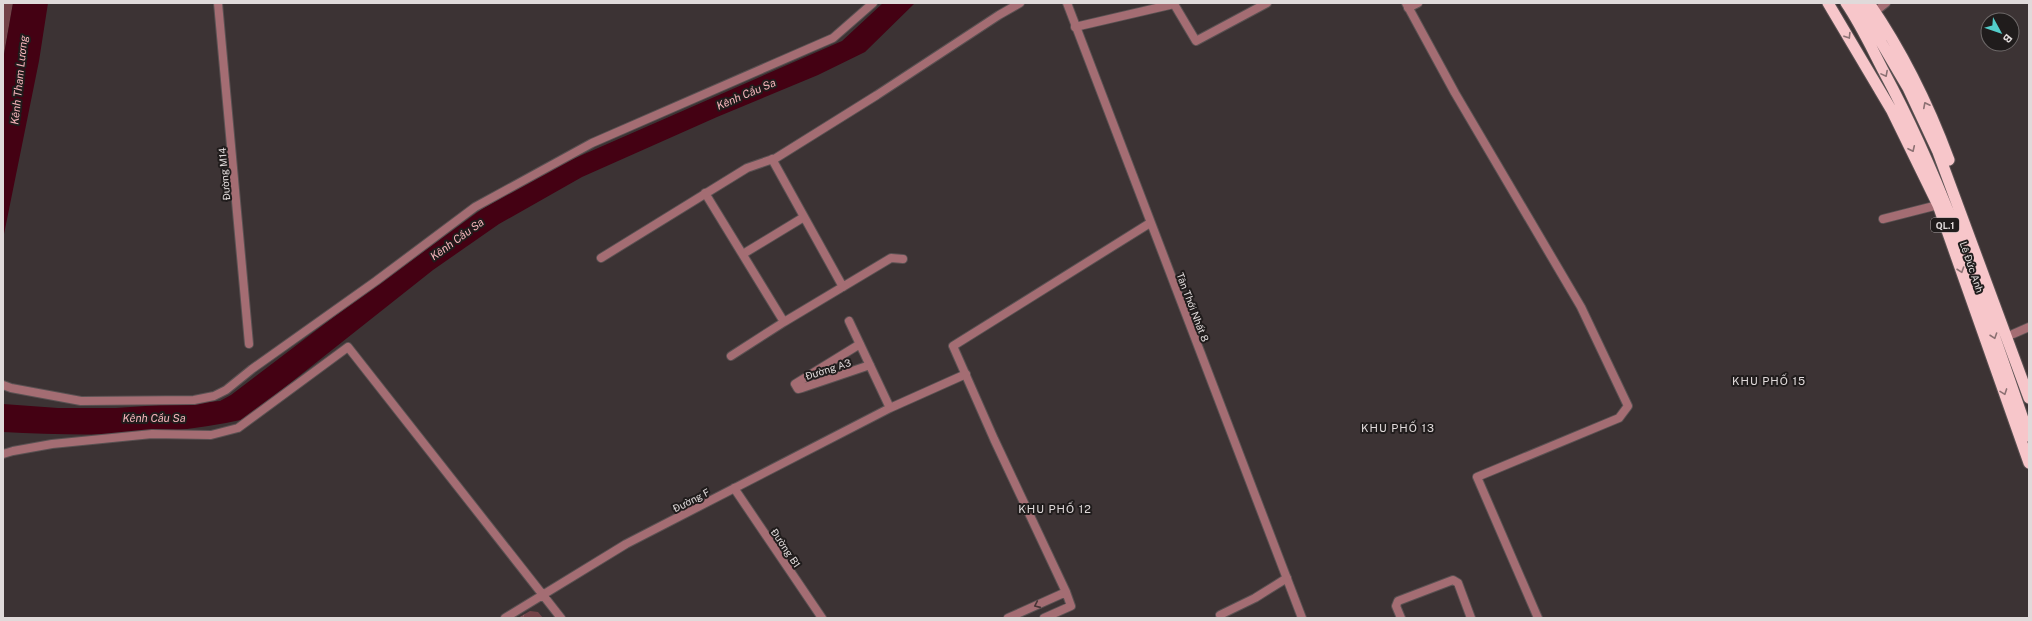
<svg xmlns="http://www.w3.org/2000/svg" width="2032" height="621" viewBox="0 0 2032 621" font-family="'Public Sans',sans-serif">
<style>
.grass{fill:#734348}
.park{fill:url(#park-tufts)}
.water{fill:#440113}
.lines{fill:none;stroke-linecap:round;stroke-linejoin:round}
.minor-casing{stroke:#5a5152;stroke-width:10}
.tertiary-casing{stroke:#5a5152;stroke-width:10}
.trunk-casing{stroke:#5a5152;stroke-width:13}
.minor{stroke:#a46d73;stroke-width:8}
.tertiary{stroke:#a46d73;stroke-width:8}
.trunk{stroke:#f7c6ca;stroke-width:11}
.oneway{stroke:#8c7173}
.oneway2{stroke:#483436}
.labels{text-anchor:middle;dominant-baseline:central;stroke-width:4;stroke-linejoin:round;paint-order:stroke}
.shield{fill:#201c1c;stroke:#a6a1a1;stroke-width:1}
.shield-label{font-size:9px;font-weight:bold;fill:#e0dada}
.street-label{font-size:10px;fill:#e0dada;stroke:#201c1c}
.water-label{font-size:11px;font-style:italic;fill:#f6b5bb;stroke:#201c1c}
.neighbourhood-label{font-size:11px;letter-spacing:1px;fill:#e0dada;stroke:#201c1c}
</style>
<defs>
<pattern id="park-tufts" width="24" height="20" patternUnits="userSpaceOnUse"><rect width="24" height="20" fill="#734348"/><path d="M3 7l-1-3M5 7V3M7 7l1-3M15 17l-1-3M17 17v-4M19 17l1-3" fill="none" stroke="#875e62"/></pattern>
</defs>
<rect width="100%" height="100%" fill="#3c3334"/>
<path class="grass" d="M3,3h10l-10,57z"/>
<path class="park" d="M530,611l8,1 5,6h-25z"/>
<path class="water" d="M13,3h35l-9,58 -36,178v-179z
M883,3h32l-50,49 -47,23 -101,42 -135,60 -83,47 -66,46 -188,149c-77,18 -164,17 -242,13v-28l55,4h58l104,-7 11,-6 104,-79 147,-107 75,-43 285,-125z"/>
<g class="lines">
<g class="minor-casing">
<path id="minor" d="M218,3l31,341
M1406,3l49,90 126,214 47,99 -9,12 -142,59 61,141
M1408,8l10,-5
M1871,15l15,-12
M1075,27l99,-23 22,37 71,-38
M772,159l71,128
M705,193l79,129
M1883,219l55,-14
M743,254l61,-37
M601,258l146,-90 29,-10 101,-63 122,-80 21,-12
M849,321l41,87
M2013,334l16,-7
M860,344l-65,40 3,5 4,-1 68,-23
M731,356l53,-34 107,-64 12,1
M3,385l8,3 70,13 113,-1 20,-4 12,-6 26,-21 124,-88 99,-74 117,-64 241,-105 40,-35
M3,454l10,-3 39,-7 100,-10 59,1 27,-7 110,-81 213,271
M734,488l88,130
M1220,615l35,-17 32,-20
M505,618l121,-74 264,-136 76,-34
M1008,618l58,-26
M1044,618l27,-12 -5,-14 -72,-153 -41,-93 197,-123
M1401,618l-5,-12 2,-5 55,-21 5,3 13,35"/>
</g>
<g class="tertiary-casing">
<path id="tertiary" d="M1067,3l235,615"/>
</g>
<g class="trunk-casing">
<path id="trunk" d="M1828,3l64,108 46,94 91,258
M1846,3c15,22 26,46 38,69 62,115 102,241 145,364
M1858,3l50,85 30,64 91,246
M1869,3c33,48 60,103 80,157"/>
</g>
<use href="#minor" class="minor"/>
<use href="#tertiary" class="tertiary"/>
<use href="#trunk" class="trunk"/>
</g>
<defs><path id="oneway-chevron" d="M-2-3.5L2.5 0L-2 3.5" fill="none" stroke-width="1.6" stroke-linecap="round" stroke-linejoin="round"/></defs>
<g class="oneway">
<use href="#oneway-chevron" transform="translate(1848 36) rotate(58)"/>
<use href="#oneway-chevron" transform="translate(1885 74) rotate(62)"/>
<use href="#oneway-chevron" transform="translate(1926 105) rotate(-117)"/>
<use href="#oneway-chevron" transform="translate(1912 149) rotate(65)"/>
<use href="#oneway-chevron" transform="translate(1961 270) rotate(71)"/>
<use href="#oneway-chevron" transform="translate(1994 336) rotate(71)"/>
<use href="#oneway-chevron" transform="translate(2004 392) rotate(70)"/>
</g>
<use class="oneway2" href="#oneway-chevron" transform="translate(1037 605) rotate(156)"/>
<g class="labels">
<rect class="shield" x="1931" y="218" width="28" height="14" rx="3"/>
<g class="shield-label">
<text x="1945" y="225">QL.1</text>
</g>
<g class="street-label">
<text transform="translate(224 174) rotate(-95)">Đường M14</text>
<text transform="translate(1972 267) rotate(71)">Lê Đức Anh</text>
<text transform="translate(1193 307) rotate(69)">Tân Thới Nhất 8</text>
<text transform="translate(828 369) rotate(-18)">Đường A3</text>
<text transform="translate(691 500) rotate(-27)">Đường F</text>
<text transform="translate(786 548) rotate(56)">Đường B1</text>
</g>
<g class="water-label">
<text transform="translate(19 80) rotate(-84)">Kênh Tham Lương</text>
<text transform="translate(746 94) rotate(-23)">Kênh Cầu Sa</text>
<text transform="translate(457 239) rotate(-36)">Kênh Cầu Sa</text>
<text x="154" y="418">Kênh Cầu Sa</text>
</g>
<g class="neighbourhood-label">
<text x="1769" y="381">KHU PHỐ 15</text>
<text x="1398" y="428">KHU PHỐ 13</text>
<text x="1055" y="509">KHU PHỐ 12</text>
</g>
</g>
<rect width="2032" height="621" fill="none" stroke="#e0dada" stroke-width="8"/>
<g transform="translate(2000 32) rotate(130)"><circle r="19" fill="#201c1c" stroke="#6d6868"/>
<path d="M0-3L7 15L0 10L-7 15Z" fill="#53cdca"/>
<text y="-6" font-size="11" font-weight="bold" text-anchor="middle" fill="#e0dada">B</text>
</g>
</svg>
